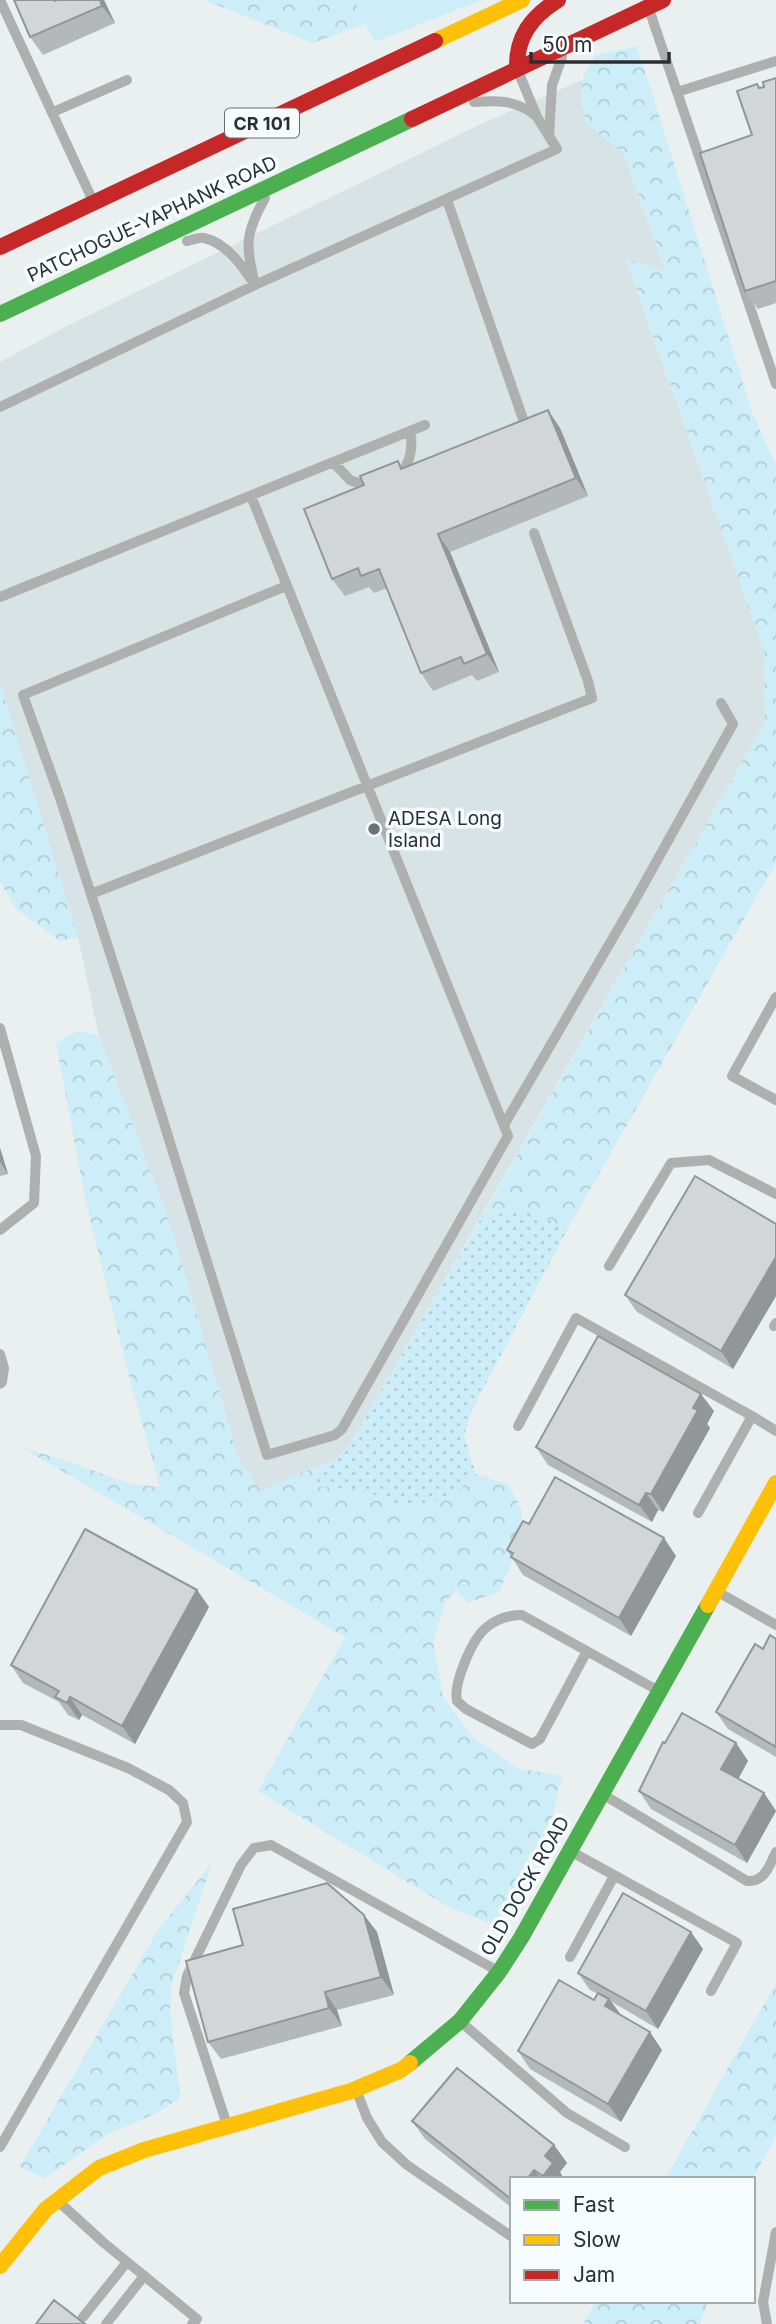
<svg xmlns="http://www.w3.org/2000/svg" width="776" height="2324" viewBox="0 0 776 2324" font-family="Inter,sans-serif">
<style>
.built{fill:#d7e3e5}
.grass{fill:url(#grass-dots)}
.forest{fill:url(#forest-crowns)}
.green{fill:#cdedf8}
.lines{fill:none;stroke-linecap:round;stroke-linejoin:round}
.lane{stroke:#aeb0b0;stroke-width:10}
.fast{stroke:#4caf50;stroke-width:16}
.slow{stroke:#ffc107;stroke-width:16}
.jam{stroke:#c62828;stroke-width:16}
.wall{fill:#b5b8b9}
.shaded-wall{fill:#939696}
.building{fill:#d2d6d7;stroke:#939696;stroke-width:2}
.poi-dot{fill:#6e7274;stroke:#f7fdff;stroke-width:2.5}
.labels{text-anchor:middle;dominant-baseline:central;stroke-width:7;stroke-linejoin:round;paint-order:stroke}
.shield{fill:#f7fdff;stroke:#696d6f;stroke-width:2}
.shield-label{font-size:18px;font-weight:bold;fill:#2c2f31}
.street-label{font-size:19px;fill:#2c2f31;stroke:#f7fdff}
.poi-label{font-size:19px;fill:#2c2f31;stroke:#f7fdff;text-anchor:start}
</style>
<defs>
<pattern id="grass-dots" width="8" height="8" patternUnits="userSpaceOnUse" patternTransform="scale(1.75)"><rect width="8" height="8" fill="#cdedf8"/><path d="M2 2h.1M6 6h.1" fill="none" stroke="#b0ccd5" stroke-width="1.8" stroke-linecap="round"/></pattern>
<pattern id="forest-crowns" width="20" height="18" patternUnits="userSpaceOnUse" patternTransform="scale(1.75)"><rect width="20" height="18" fill="#cdedf8"/><path d="M2 6a3 3 0 1 1 6 0M12 15a3 3 0 1 1 6 0" fill="none" stroke="#b0ccd5"/></pattern>
</defs>
<rect width="100%" height="100%" fill="#eaeff0"/>
<path class="built" d="M582,80l-1,21 5,22 38,31 41,117 -39,-11 138,391 1,71 -416,724 -14,14 -57,22 -17,11 -23,-36 -69,-237 -70,-184 -21,-99 -78,-254v-321l67,-36 416,-203z"/>
<path class="grass" d="M527,1208l40,22 -96,182 -7,24 12,38 -26,24 -41,10 -48,-18 -51,-4 39,-40 132,-228z"/>
<path class="forest" d="M204,0h225l-116,43z
M637,46l116,369 23,49v399l-209,367 -40,-22 -46,10 284,-496 -1,-71 -138,-392 39,11 -41,-116 -38,-31 -5,-22 1,-21 13,-25z
M0,683l78,254 -18,4 -44,-32 -16,-28z
M78,1031l21,5 70,184 69,237 23,35 17,-10 57,-22 -24,26 50,4 48,18 41,-10 26,-24 33,11 13,26 -3,35 -20,46 -31,11 -12,-13 -10,11 -13,41 10,55 30,40 44,31 45,8 -12,51 -55,99 -48,-20 -189,-115 87,-154 -324,-190 43,13 67,24 29,3 -34,-121 -42,-173 -28,-150z
M212,1863l-40,120 -2,26 10,89 -23,15 -49,21 -63,44 -25,-11 138,-237z
M776,1983v152l-23,44h-88z
M596,2301h112l-8,23h-117z"/>
<path class="green" d="M354,0h127l-106,42z"/>
<g class="lines">
<path class="lane" d="M0,0l93,201
M650,12l126,372
M677,92l99,-31
M474,102c24,-2 41,-2 61,13
M53,112l74,-32
M549,136l3,-51 10,-28
M447,200l77,222
M187,241c5,-1 12,-4 17,-3 23,5 39,29 51,47 -9,-40 -11,-50 10,-87
M0,407l255,-122 302,-136 -20,-32 -19,-46
M333,462l17,18 16,6
M400,474c12,-14 12,-26 11,-43
M251,496l257,640 -166,293 -7,6 -68,20 -127,-409 -80,-248 -37,-103 263,-109
M0,597l425,-172
M91,894l501,-196 -4,-17 -54,-148
M776,997l-44,79 44,24
M0,1028l36,128 -2,47 -34,27
M504,1125l131,-225 98,-176 -12,-21
M609,1266l62,-103 38,-3 67,34
M774,1326l2,-3
M0,1354l4,14 -2,14 -2,2
M518,1426l58,-108 176,98 24,15
M698,1513l54,-97
M718,1592l58,33
M587,1651l-47,88 -8,5 -66,-35 -9,-8c-4,-18 16,-64 30,-74 11,-9 22,-12 35,-12l135,75
M0,1725h21l107,43 41,22 14,13 4,19 -187,325
M604,1795l143,86c18,1 22,-15 29,-29
M572,1852l165,91 -26,48
M570,1957l44,-81
M462,2023l105,90 58,34
M357,2092l10,26 15,24 25,23 105,72
M227,2125l-43,-132 3,-17 54,-111 13,-17 17,-3 225,125
M59,2202l45,41 93,76 -5,5
M83,2317l44,-55
M106,2324l38,-48
M767,2324l-4,-22 13,-70"/>
<path class="fast" d="M0,314l412,-195
M410,2063l50,-42 39,-49 22,-34 187,-333"/>
<path class="slow" d="M435,41l87,-41
M708,1605l68,-122
M0,2266l46,-57 53,-41 45,-18 207,-59 50,-21 9,-7"/>
<path class="jam" d="M517,69c-1,-32 14,-52 41,-69
M412,119l251,-119
M0,247l435,-206"/>
</g>
<path class="wall" d="M14,0h90l11,23 -72,32 -13,-18z
M776,78v225l-18,6 -13,-18 7,-156 5,-51 3,4 4,-1z
M560,428l28,68 -138,56 49,120 -22,9 -5,-6 -39,16 -12,-18 -34,-85 -13,5 -5,-6 -24,9 -13,-17 32,-94 34,-24 5,8z
M0,1148l8,26 -8,2z
M776,1224v72l-43,73 -96,-57 -12,-17z
M714,1411l-7,13 3,4 -47,84 -5,-2 -6,12 -104,-57 -12,-18z
M507,1550l169,6 -45,80 -108,-61z
M197,1590l12,17 -74,137 -53,-29 -3,5 -11,-5 -9,-13 -36,-19 -12,-18z
M776,1639v118l-48,-28 -12,-17 47,-63z
M665,1743h71l12,18 -10,17 26,15 12,18 -29,52 -96,-54 -12,-18z
M364,1915l13,17 17,63 -57,15 5,16 -121,33 -13,-17z
M703,1949l-45,80 -46,-27 9,13 41,35 -41,72 -91,-53 -12,-18 76,-51 4,-6 -8,-4 -12,-17z
M412,2121l142,24 13,18 -7,9 4,7h-52v29l-87,-69z"/>
<path class="shaded-wall" d="M100,0h4l1,2 10,21 -13,-17z
M548,410l12,18 28,68 -12,-18z
M438,534l12,18 49,120 -12,-18z
M0,1148l8,26 -8,-12z
M776,1257v39l-43,73 -12,-18z
M701,1394l13,17 -7,13 3,4 -47,84 -12,-18z
M646,1493l12,17 -6,12 -13,-17z
M664,1538l12,18 -45,80 -12,-18z
M197,1590l12,17 -74,137 -13,-18z
M70,1697l12,18 -3,5 -12,-17z
M736,1743l12,18 -14,26 -13,-18z
M764,1793l12,18 -29,52 -12,-18z
M364,1915l13,17 17,63 -13,-18z
M691,1932l12,17 -45,80 -12,-18z
M325,1992l12,18 5,16 -13,-18z
M609,1999l13,18 -17,-11z
M650,2032l12,18 -41,72 -13,-18z
M554,2145l13,18 -7,9 4,7h-20l-1,-3 2,-20z
M534,2170l7,9h-14z"/>
<path class="building" d="M14,0h40l1,1 2,-1h43l2,6 -72,31z
M776,78v203l-31,10 -45,-138 52,-18 -15,-44 20,-7 2,4 5,-1 -1,-5z
M548,410l28,68 -138,56 49,120 -23,10 -3,-7 -40,16 -42,-104 -18,7 -3,-8 -26,11 -28,-70 60,-24 -4,-9 38,-15 3,8z
M695,1176l81,48v33l-55,94 -96,-56z
M598,1336l103,58 -8,14 5,2 -47,84 -5,-1 -7,12 -103,-58z
M555,1477l109,61 -45,80 -108,-61 2,-4 -6,-3 16,-29 6,3z
M85,1529l112,61 -75,136 -52,-29 -3,6 -12,-6 4,-6 -48,-26z
M770,1635l6,4v108l-60,-35 39,-68 8,5z
M682,1713l54,30 -15,26 43,24 -29,52 -96,-54 24,-49 2,1z
M327,1883l37,32 17,62 -56,15 4,16 -121,34 -22,-81 57,-16 -10,-36z
M623,1893l68,39 -45,79 -68,-38z
M559,1980l35,20 4,-7 11,6 -4,7 45,26 -42,72 -90,-53z
M457,2068l97,77 -9,11 8,7 -10,13 -9,-6 -7,9h-15l-1,20 -99,-78z
M54,2300l31,24h-49z"/>
<circle class="poi-dot" cx="374" cy="829" r="7"/>
<g class="labels">
<rect class="shield" x="225" y="108.5" width="74" height="29" rx="5"/>
<g class="shield-label">
<text x="262" y="123">CR 101</text>
</g>
<g class="street-label">
<text transform="translate(152 219) rotate(-25)">PATCHOGUE-YAPHANK ROAD</text>
<text transform="translate(525 1886) rotate(-60)">OLD DOCK ROAD</text>
</g>
<g class="poi-label">
<text x="388" y="818">ADESA Long<tspan x="388" dy="22">Island</tspan></text>
</g>
</g>
<rect x="510" y="2177" width="245" height="126" fill="#f7fdff" stroke="#a6abad" stroke-width="2"/>
<rect x="524" y="2200" width="35" height="10" fill="#4caf50" stroke="#a6abad" stroke-width="2"/>
<text x="573" y="2212" font-size="21" fill="#2c2f31">Fast</text>
<rect x="524" y="2235" width="35" height="10" fill="#ffc107" stroke="#a6abad" stroke-width="2"/>
<text x="573" y="2247" font-size="21" fill="#2c2f31">Slow</text>
<rect x="524" y="2270" width="35" height="10" fill="#c62828" stroke="#a6abad" stroke-width="2"/>
<text x="573" y="2282" font-size="21" fill="#2c2f31">Jam</text>
<path d="M531 52v10h138v-10" fill="none" stroke="#2c2f31" stroke-width="3.5"/>
<text x="542" y="52" font-size="21" fill="#2c2f31" stroke="#f7fdff" stroke-width="5" paint-order="stroke">50 m</text>
</svg>
